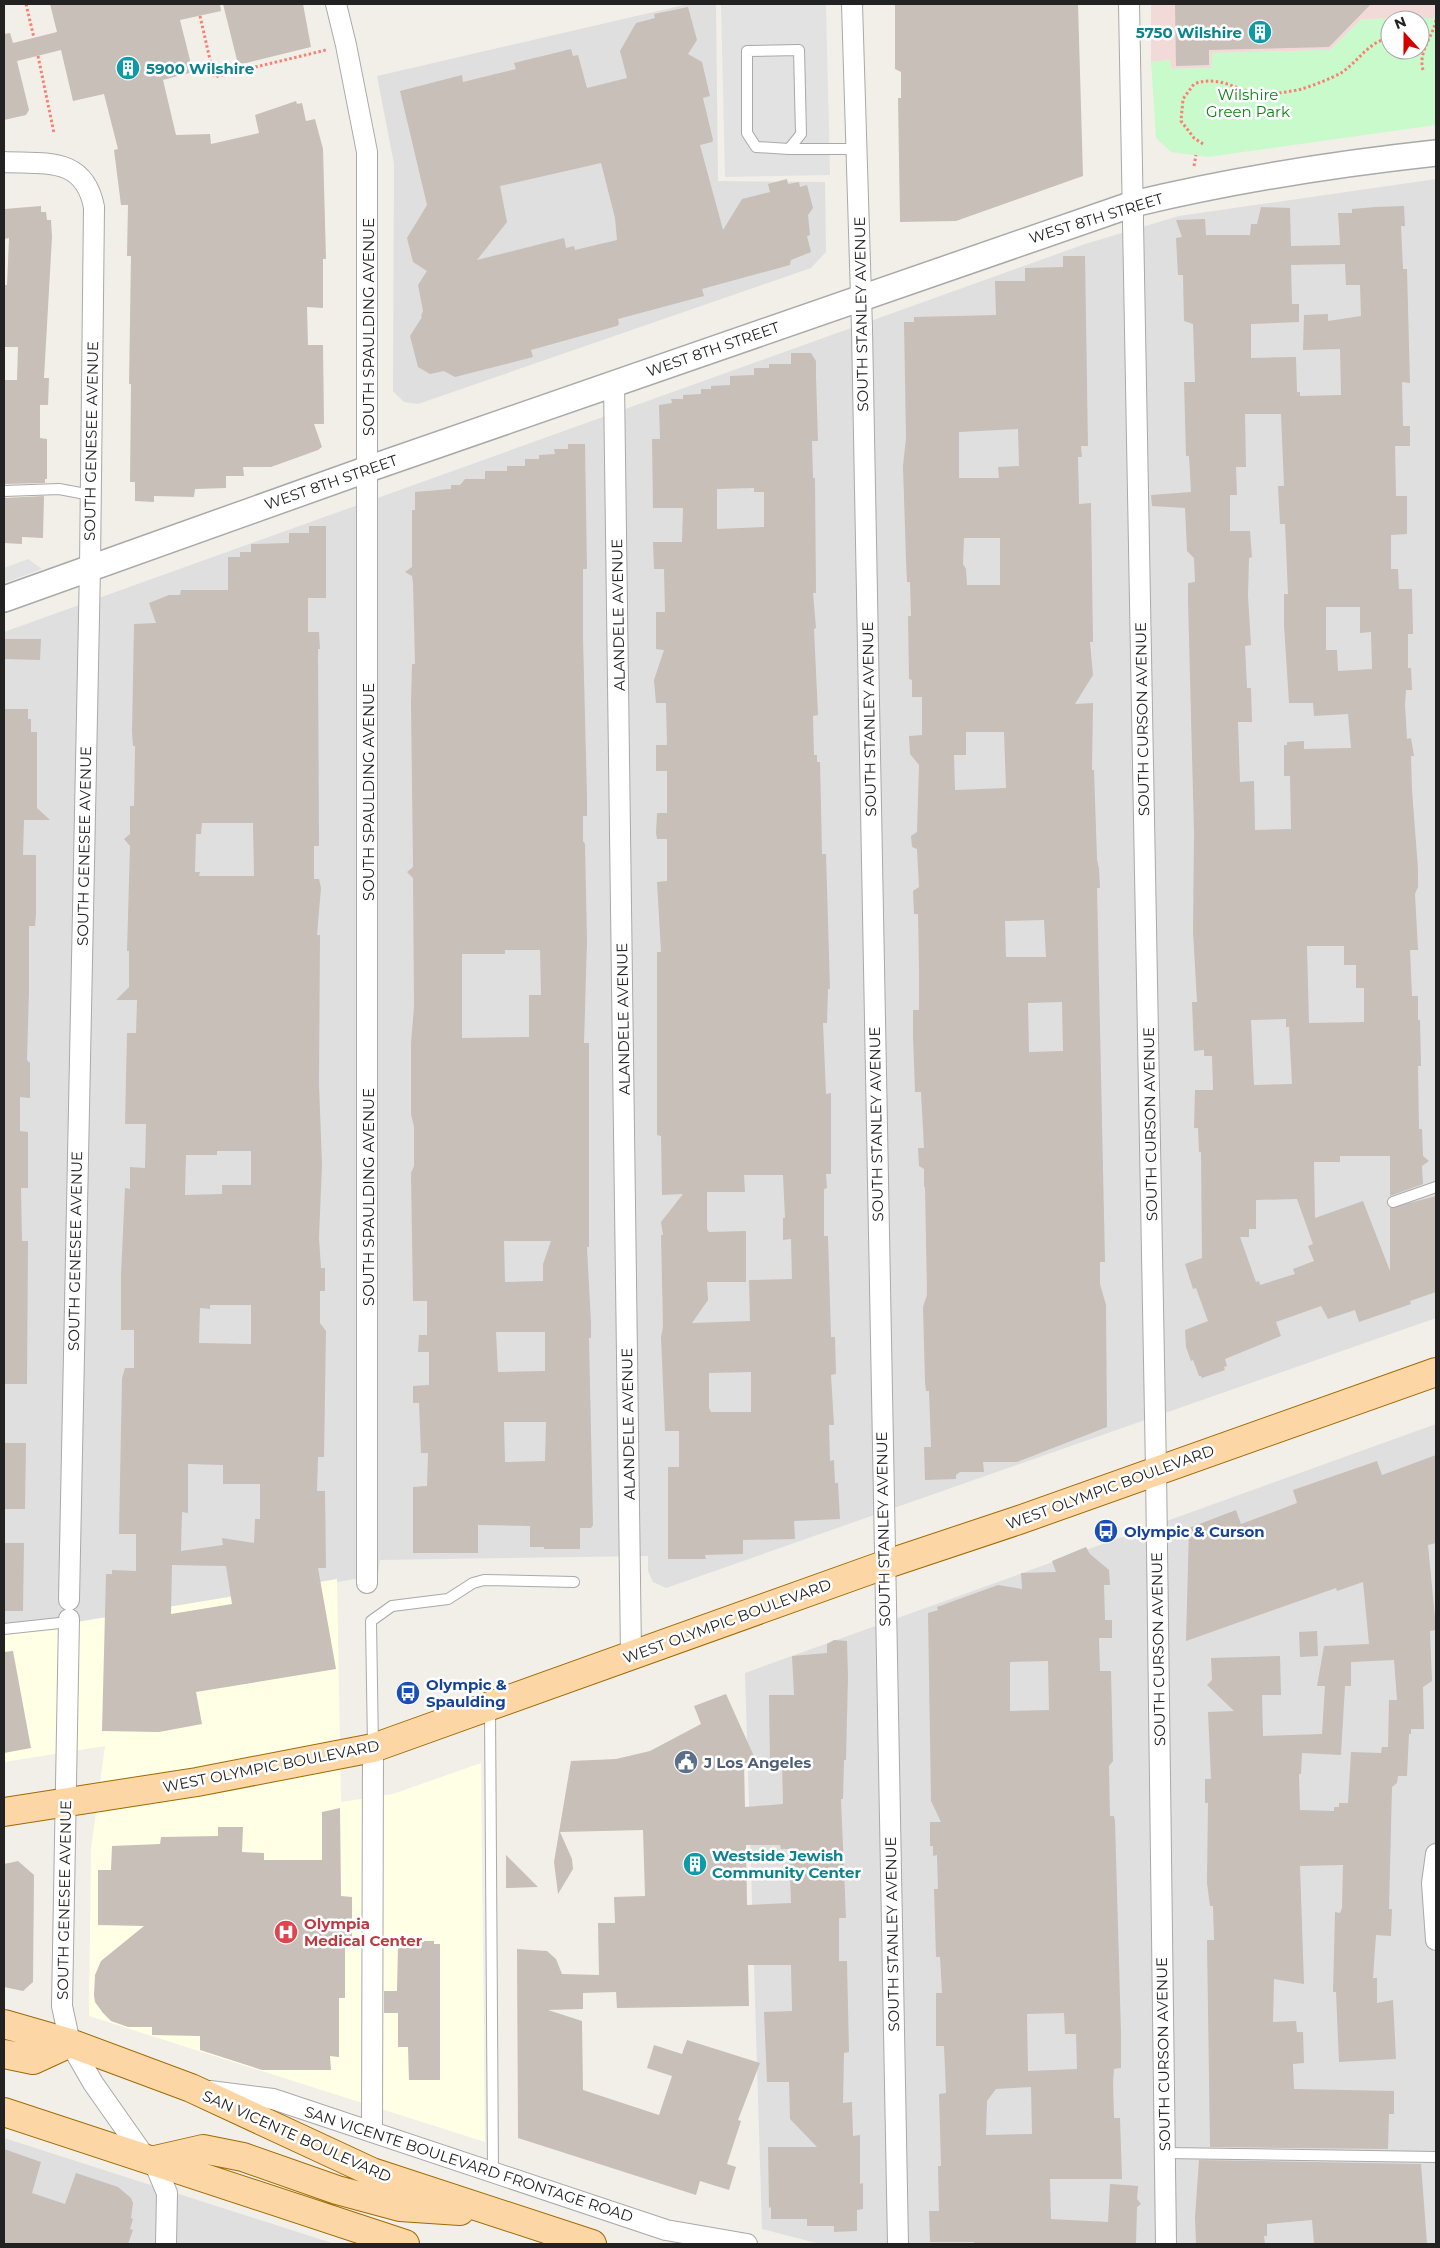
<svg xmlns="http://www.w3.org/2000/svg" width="1440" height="2248" viewBox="0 0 1440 2248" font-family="Montserrat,sans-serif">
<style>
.residential{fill:#e0dfdf}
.commercial{fill:#f2dad9}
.education{fill:#ffffe5}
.park{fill:#c8facc;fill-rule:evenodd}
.parking{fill:#e2e2e2}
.building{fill:#c7bfb8;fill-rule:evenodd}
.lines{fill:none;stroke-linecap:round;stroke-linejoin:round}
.service-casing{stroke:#a9a9a9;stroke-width:12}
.minor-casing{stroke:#a9a9a9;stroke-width:22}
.tertiary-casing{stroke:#a9a9a9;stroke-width:28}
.primary-casing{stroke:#a06b00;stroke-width:30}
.path{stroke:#fa8072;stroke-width:3;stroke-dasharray:2.5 2.5;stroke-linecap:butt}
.service{stroke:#fff;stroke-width:10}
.minor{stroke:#fff;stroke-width:20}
.tertiary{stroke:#fff;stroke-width:25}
.primary{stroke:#fcd6a4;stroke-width:28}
.labels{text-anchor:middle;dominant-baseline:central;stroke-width:5;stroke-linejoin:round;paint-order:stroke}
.culture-label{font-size:15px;font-weight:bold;fill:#0d838f;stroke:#fff;text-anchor:start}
.park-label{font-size:15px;fill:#0c8416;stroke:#fff}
.street-label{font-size:15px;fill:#222;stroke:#fff}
.transit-label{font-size:15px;font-weight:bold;fill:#164399;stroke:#fff;text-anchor:start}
.service-label{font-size:15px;font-weight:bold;fill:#4e5e75;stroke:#fff;text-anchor:start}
.health-label{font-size:15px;font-weight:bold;fill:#be3a42;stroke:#fff;text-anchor:start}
</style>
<rect width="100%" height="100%" fill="#f2efe9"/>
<path class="residential" d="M688,4h28l2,177 107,1 1,70 -15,16 -393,136 -14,-2 -11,-11 1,-227 -17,-88z
M1436,179v1139l-770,270 -13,-6 -5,-11v-15l-268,4 -2,15 -284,49 -90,13v-1005l1081,-388 94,-28z
M1436,1424v820h-616l-58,-15 -17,-556z
M4,2138l331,106h-331z"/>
<path class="commercial" d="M1151,4h285v14l-74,1 -32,31 -118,3v15l-41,1 -1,-9 -19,2z"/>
<path class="education" d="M337,1579l4,223 52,-8 88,-31 4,379 -396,-126 2,-167 14,-103 -101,16v-128z"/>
<path class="park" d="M1436,18v107l-228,32 -37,-5 -15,-14 -5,-76 19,-2 2,9 39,-1 1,-15 118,-3 32,-31zM1390,20h30v30h-30z"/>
<path class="parking" d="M721,4h105l4,171 -105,2z
M28,559l14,10 -38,14v-15z"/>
<path class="building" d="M50,4h170l1,7 -41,9 13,52 -30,8 13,55 34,-1 1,10 48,-11 -4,-18 41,-14 1,3 5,-1 4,18 9,-2 8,30 3,110h-3v49l-16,-1 1,38h15l1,79h-10l8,23 -4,3 -47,17h-28l1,9h-18v12l-31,1 -1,8 -40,-1v6l-19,-1v-19h-5l1,-98h-2l2,-128h-4l1,-51h-7l-7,-55 4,-1 -14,-55 -31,7 -12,-51 -44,11 12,49 -3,5 -22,5v-86l6,-1 3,10 44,-11z
M223,4h80l8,43 -69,17 -5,-4z
M895,4h183l5,172 -127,45 -56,1 -2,-124h3v-26l-6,-3z
M1175,4h196l-42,43 -120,3v15l-33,1z
M688,7l9,33 -9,14 14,8 8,34 -7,2 10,42 -1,2 -12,3 23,85 19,-31 28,-7 -2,-8 19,-5 1,5 11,-2 1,5 7,-2 6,23 -5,7 2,20 -3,1 4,16 -20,8 -1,5 -88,24 2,7 -86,23 1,5 -2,2 -86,24 2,7 -78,20 -11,-6 -14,3 -12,-7 -8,-31 12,-19 -1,-1 2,-5 -5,-26 9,-14 -14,-9 -6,-24 20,-33 -27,-114 62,-16 1,7 12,-3 41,-10 -2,-6 57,-14 2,7 5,-1 9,33 40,-10 -7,-27 16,-28 19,-5 -1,-4zM601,163l14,55 2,22 -42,10 -1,-4 -8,2 -2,-10 -87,22 30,-38 -7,-36z
M41,206v6h5l1,8h4l1,17 -8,141h5l-1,27h-8v33l7,1v40h-2v4l-41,1v-104h13l1,-33h-14v-62h3l2,-47 -5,1v-30z
M1404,206l1,20h-4l2,43h4l3,114 -8,-1 1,44h7v20h-15l1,50h11v38l-16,1v34h7l1,20h13l1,45h-5v34h3l1,22h-6l-1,15 2,34 4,-1 3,18h-3l1,34 6,79v18l-3,7 3,56h-8l2,46h6v24h2l1,46h-3l1,63h3l1,27 6,5 -7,5 1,18 -33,12v-40h-50v6h-26l1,56 48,-17 27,70v-63l46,-12v96l-26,9 1,3 -52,18 -4,-12 -27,9 -7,-13 -45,16 5,14 -56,23 2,7 -3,1 1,3 -23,8 -1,-2h-2l-6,-16 -2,1 -5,-14 -1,-17 23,-9 -12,-33 -3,1 -8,-25 17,-6 -1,-106h-2l-1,-24h-4l1,-38h18l-1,-34h-8v-6l-10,1 -2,-49h5l-4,-70 1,-100 -6,-232v-17l7,-1 -1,-24 -7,-7 -2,-43 -33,-2 -1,-11 40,-3 -2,-36h-3l-2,-74h11l-2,-58 -9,-3 -1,-46h-5l-2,-37 6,-1 -6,-17 29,-1 1,16h44l1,-11h6l4,-17 29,1 1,38 49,-1 -2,-32h14v-4l23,-2zM1345,264l1,21h14l1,31 -33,5v-7l-24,1 -1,35 37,-1 1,46 -41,1v-4h-3l-1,-35 -45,1v-34l48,-2v-18h-7l-1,-39zM1245,414h36l3,72h-6l2,38h5l3,70h-4v31l5,78h24l1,13 34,-2 3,34 -47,1v-8l-17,1v3h-3v31h6l1,53 -36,1 -1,-49 -14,1 -2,-60h14l-1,-34h-4l-2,-42 6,-1 -3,-49 1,-38 3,-1 -2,-26h-20v-36h7l-1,-28h10zM1326,607h34v26l11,-1 1,37 -34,2 -1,-21h-11zM1307,946h37v19h12v23h8v34l-55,1zM1286,1019v8h3l3,57 -38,1 -3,-65zM1297,1199l16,45 -5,2 6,15 -21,8 2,5 -35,11 -1,-4 -3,1 -16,-45h9v-8h7v-29z
M1063,256h22l3,190h-7l1,11h-4l1,47 12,-1 2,139h-3l3,33 -18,29 18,-1 -1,67h2l3,89 2,10 1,19h-3l8,374h-5v22l6,21 1,122 -90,35h-34l1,10h-24l-4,3v4l-31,1 -1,-33h7l-2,-56h-3l-1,-9 -2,-75 4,-12 -2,-108h-1v-18l-5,-3 -1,-18h6l-3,-56h-6l-2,-57v-25h6v-38l-1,-58h-4l-1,-23 6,-4 -2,-38 -5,-2 -1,-11 6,-4 2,-67 -9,-11 -1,-18 13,-1v-38h-10v-17l-3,-1 -1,-63h3l-1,-34h-3l-1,-22 -3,-94 3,-28 -2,-116h10v-5l82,-2 -1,-34h30v-13l38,-1zM1018,429l1,37 -21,1 1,11h-40v-46zM964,538h36v47h-33l-1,-16 -3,-5zM966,732h38l2,56 -51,2 -1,-35h12zM1044,920l2,37h-40l-1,-36zM1062,1002l1,49 -34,1 -1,-49z
M791,353h20l5,8v16l2,64h-6l1,37h2l1,115h-3l3,35 -2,1 4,86 -5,1 1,39h3v7h3l2,92h4l4,135h-2l-1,34h-4l3,71 5,-1v81h-5l1,14 -3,1v47h4l3,101h4l1,37 -5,1 3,50h-5l1,36 4,-1 1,23h3l2,36 -46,2 1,18 -52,1v14l-38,1 1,4h-38v-92h11v-36h-14l-4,-94 2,-10 -2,-92h2l-2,-13 22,-28 -21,1 -1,-59 -4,-1v-183h4l-4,-70 10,-1v-42h-10l-1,-6 1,-20h10v-42h-11v-26h11l-1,-42h-10l-2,-23 10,-30 -8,-1v-37h9l-1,-43h-10l-1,-27h29l1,-34h-30l-1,-69h8l-1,-34 13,-2 -1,-4h12v-4l18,-1v-5h10v-3l19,-1v-9l24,-1v-7h15v-4h22zM754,488v4h10v35l-47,2v-40zM744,1175h39l2,43h-2v22l8,-1 1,40 -43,1 1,41 -58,2 16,-23 -1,-18h39v-51l-37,1 -2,-3v-37h38zM751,1372v40h-40l-2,-4v-35z
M568,444h17l2,125h-4v69l4,159v19h-4v25l2,3 2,97 -3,102h5v204h-2l4,76v15h-2l4,187 -2,3h-11v21h-36v-2h-14v-21l-52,-1v28h-65v-66l14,-1 1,-33h-7l-2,-50h-6v-17l16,-1v-33h-11l1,-17h8v-34h-14l-2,-128 3,-7v-39l-3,-13v-71l3,-36 -1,-129 -6,-6 6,-5 -2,-164 1,-39h3l-2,-81 -1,-7 -7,-4 7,-5v-57h3v-18l36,-3v-4h9l5,-6h20v-8h22v-5h18v-7h14v-4l16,-1 -1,-5h14zM505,950h35l1,45h-12v42l-67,1v-84h43zM504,1241h47l-8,23v17l-38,1zM496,1332h49v39l-47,1zM504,1422h42l-1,39 -40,1z
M44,496l-1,42 -21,-1v7l-18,-1v-45z
M309,526h17v72h-18v34h11l1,17h-2l1,197h-5v33h5l2,9 -4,47h3l-1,149 3,80 -3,74 2,30h4v23h-5v32l6,8 -2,126h-6l-1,34h8l1,77h-8l18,101 -140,23 6,32 -43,8 -57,-1 4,-157h6v-4l24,1v-37h-17l3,-156 3,-10h9v-38h-13v-55l4,-87 5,1v-22l15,1 1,-44h-21l2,-91h9l1,-33h-21l13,-13v-36h-2l3,-105 -6,-7 6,-5v-28h4l1,-60h-2l-1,-14 2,-108 22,-1 -7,-20 20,-8h11l1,-5h47v-33h12v-5h11v-8l38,-1v-10h20zM202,823h51l1,53h-55l1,-4h-5l1,-38h5zM217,1151h34v34h-29v9l-37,1 1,-40h31zM210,1305h41v39l-52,-1 1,-35 10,1zM188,1464l35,1v19h37v35h-5l-1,24 -32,-5 1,7 -42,6 1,-39 6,1zM172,1565l54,1 6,38 -61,10z
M4,639h37l-1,21 -36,-1z
M4,709h24v10h3v13h6v76l13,12h-26l-1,35h13v59l-1,12h-6v63l-2,71 3,3v35l-10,-1v34l8,1v56h-7l1,53h6l-1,143h-23z
M4,1443h22l-1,66h-21z
M1436,1455v88l-8,2 8,83v2l-6,1 2,50 -9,6 1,42h-13v5h-2l-2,42h-9l-1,7 -5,4 -3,122h3l-1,27 -15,-1 -3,43h4v25l16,-3 3,59 -57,3 -3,-70h-3l2,-80 5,1 2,-5 1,-43 -43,1 4,118 -30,-5 -1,43 23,-1 1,11h6l1,31 -11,1 1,25 100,2v23h-5l-1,35 -178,-2 -3,-207h7l-1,-34h-3l-3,-23 1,-80h-3v-24h6l-3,-67 26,-1 -27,-26 5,-5 -1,-22 69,-2 1,39h-19l1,41 59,-2 3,-48h-8l7,-40 45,-2 -6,-62 -26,9 -1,-3 -150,53 3,-113 47,-18 5,14 56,-21 -4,-13 84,-29 5,14zM1394,1660l3,40h-8l-1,47h-6l-1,6 -30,-1 -3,51h-9v4h-5v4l-34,-1 -1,-36h2l1,-21 39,2 4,-69h6v-24z
M4,1543h20l-1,68h-19z
M1086,1547l4,7 19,16 1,15h-6l1,35h7v18h-13l1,33h11l2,90 -4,5 1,50h4l1,5 6,213v34l-7,1 -1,13 1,36h6l2,61h-72l1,40 57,3 2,-38 28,2 -1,13 4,5 -4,3 -1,37h-162v-2h-44l-1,-31h10l-1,-45h3l-2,-72 7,-1 -2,-47h-8v-53h6l-2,-36h-4l-2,-68h4l-1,-34 -4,1v-10h-3v-24h11l-10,-21 -3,-188 10,-3 -1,-3 61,-22 24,4 -1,-16 35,-1 -4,-11zM1048,1661l1,49 -39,1v-49zM1064,2013l1,21h11l1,35 -49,2 -1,-57zM1031,2087l1,47 -46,1 1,-34 9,-12z
M1317,1631l1,25 -18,1 -1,-25z
M834,1640l13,1 1,36 -2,83h-2l-1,39h-2l5,119h-7v43h8l2,91 -5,1 -1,50 9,-1 1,34 7,-1v49l3,-1v26l-6,1v21l-23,1v-6h-27v-7h-36v-12l-2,1 -1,-61h49l-27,-28 -1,-37h-22l-3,-70 28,-1 -1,-46h-43l1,41 -132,2 -1,-16 -33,1v16l-35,1 34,11 1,69 76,25 13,-39 -25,-8 7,-23 28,9 5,-14 73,23 -22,57 3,1 -14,43 9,3 -7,23 -29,-9 -4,14 -178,-57 -1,-189 30,2 9,8 6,15 37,1 -1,-52h17l-1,-26 31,-1 -2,-66 -83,2 12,27 1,10 -15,25 -4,-32 17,-101 45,-2 34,-8 51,-27 -7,-18 32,-12 31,69h-13l1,44 38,-3 -1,-41h-12l-1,-68h25l-2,-39 35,-3v-9zM746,1845h34l1,4h8l2,54 -44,2z
M13,1651l18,97 -27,5v-101z
M340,1808l1,88 11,1v51h-7v50h-6v59l-9,-1 1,14h-69l-62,-20v-14l-48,-1v-8h-24l-17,-6 -8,-8 -8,-11 -1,-7 1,-20 6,-14 43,-35 -46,-1v-55h13l1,-24 48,-2 1,-7 57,-1v-9h25l-1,25 22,1v7h58v-48z
M506,1855l32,32 -32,1z
M18,1861l16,14 -1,107 -10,9 -19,-4v-123z
M404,1941h30v3h6v136h-31l-1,-33h-10v-34h-14v-22h13l1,-47h6z
M4,2149l37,13 -9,31 33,11 11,-31 42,14 13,11 2,5 -2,15 2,1 -3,10 3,1 -5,14h-124z
M1199,2160l222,4 6,80h-113l-2,-24 -45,4v12h-3l1,8h-69l-1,-27z"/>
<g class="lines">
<g class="service-casing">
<path id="service" d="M789,149l12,-15 -2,-84 -52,1v82l9,14 33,2h67
M4,491l55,-2 32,6
M1393,1202l43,-15
M4,1629l65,-7
M490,1708l3,464
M373,1747l-2,-126 21,-15 56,-7 25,-16 11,-3 90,2
M1165,2153l271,4"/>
</g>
<g class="minor-casing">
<path id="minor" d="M336,4l10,41 21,107v1431
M852,4l10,325 36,1915
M1129,4l27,1466 10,774
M4,162c41,2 80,-6 90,45l-4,360 -21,1033
M614,384l17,1271
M69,1619l-7,387 8,37 23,40 52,74
M1436,1854l-4,29 4,57
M210,2091l63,8 393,131 81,14
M372,2131l1,-383
M153,2160l14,33 -1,51"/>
</g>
<g class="tertiary-casing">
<path id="tertiary" d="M4,599l364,-130 765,-265c100,-24 201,-40 303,-51"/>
</g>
<g class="primary-casing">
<path id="primary" d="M4,1812l193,-30 176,-34 511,-183 135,-45 417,-148
M4,2024l66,19 121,45 181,84 220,72
M4,2054l29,6 37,-17
M4,2112l401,132
M155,2160l48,-11 40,8 94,33 63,17 60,4"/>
</g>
<path class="path" d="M26,4l8,34
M200,16l14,61 112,-27
M1420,40l8,1
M38,56l16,77
M1423,70c-5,-19 9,-31 13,-50
M1203,144l-9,-6 -13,-17 2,-22 11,-15c24,-9 40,5 62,9 15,2 32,-1 46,-4 12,-4 28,-10 39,-16 17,-11 29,-33 49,-35
M1194,166l2,-11"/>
<use href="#service" class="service"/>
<use href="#minor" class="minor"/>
<use href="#tertiary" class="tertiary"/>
<use href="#primary" class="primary"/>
</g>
<defs>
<g id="building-disc" transform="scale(1.25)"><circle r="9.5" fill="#0f9aa8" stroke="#fff"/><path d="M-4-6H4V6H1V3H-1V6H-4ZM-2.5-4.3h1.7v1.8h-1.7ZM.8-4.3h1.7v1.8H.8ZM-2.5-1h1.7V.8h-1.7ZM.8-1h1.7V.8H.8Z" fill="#fff"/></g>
<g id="bus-disc" transform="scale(1.25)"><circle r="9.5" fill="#1a4fb4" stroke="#fff"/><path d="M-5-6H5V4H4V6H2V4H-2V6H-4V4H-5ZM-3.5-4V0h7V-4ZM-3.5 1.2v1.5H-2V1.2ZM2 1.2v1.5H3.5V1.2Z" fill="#fff"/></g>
<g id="civic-disc" transform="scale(1.25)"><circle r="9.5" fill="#5c6f8a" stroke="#fff"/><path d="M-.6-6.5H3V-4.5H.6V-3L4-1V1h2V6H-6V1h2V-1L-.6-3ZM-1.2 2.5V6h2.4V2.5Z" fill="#fff"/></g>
<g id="hospital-disc" transform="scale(1.25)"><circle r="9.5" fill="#e0444e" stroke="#fff"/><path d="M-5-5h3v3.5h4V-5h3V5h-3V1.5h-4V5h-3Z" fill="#fff"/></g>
</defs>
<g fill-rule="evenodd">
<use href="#building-disc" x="1260" y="32"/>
<use href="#building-disc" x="128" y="68"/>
<use href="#bus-disc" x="1106" y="1531"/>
<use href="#bus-disc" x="408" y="1693"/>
<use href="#civic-disc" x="686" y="1762"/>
<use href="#building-disc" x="695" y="1864"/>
<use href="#hospital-disc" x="286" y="1932"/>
</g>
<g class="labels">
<g class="culture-label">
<text x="1242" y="32" text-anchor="end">5750 Wilshire</text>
<text x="146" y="68">5900 Wilshire</text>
<text x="712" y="1855">Westside Jewish<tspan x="712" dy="17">Community Center</tspan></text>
</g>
<g class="park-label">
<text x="1248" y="94">Wilshire<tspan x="1248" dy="17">Green Park</tspan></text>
</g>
<g class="street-label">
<text transform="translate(1096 218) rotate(-17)">WEST 8TH STREET</text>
<text transform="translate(861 314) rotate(-91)">SOUTH STANLEY AVENUE</text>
<text transform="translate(368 327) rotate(-90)">SOUTH SPAULDING AVENUE</text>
<text transform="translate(713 349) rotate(-19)">WEST 8TH STREET</text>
<text transform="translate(91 441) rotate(-89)">SOUTH GENESEE AVENUE</text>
<text transform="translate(331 482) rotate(-19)">WEST 8TH STREET</text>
<text transform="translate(618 615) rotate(-91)">ALANDELE AVENUE</text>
<text transform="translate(869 719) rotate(-91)">SOUTH STANLEY AVENUE</text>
<text transform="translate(1142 719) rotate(-91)">SOUTH CURSON AVENUE</text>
<text transform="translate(368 792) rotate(-90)">SOUTH SPAULDING AVENUE</text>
<text transform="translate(84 846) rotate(-89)">SOUTH GENESEE AVENUE</text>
<text transform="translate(623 1019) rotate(-91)">ALANDELE AVENUE</text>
<text transform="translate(876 1124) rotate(-91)">SOUTH STANLEY AVENUE</text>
<text transform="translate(1150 1124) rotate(-91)">SOUTH CURSON AVENUE</text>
<text transform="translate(368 1197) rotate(-90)">SOUTH SPAULDING AVENUE</text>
<text transform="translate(75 1251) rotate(-89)">SOUTH GENESEE AVENUE</text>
<text transform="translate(628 1424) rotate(-91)">ALANDELE AVENUE</text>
<text transform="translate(1110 1487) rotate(-20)">WEST OLYMPIC BOULEVARD</text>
<text transform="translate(883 1529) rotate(-91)">SOUTH STANLEY AVENUE</text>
<text transform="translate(727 1621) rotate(-20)">WEST OLYMPIC BOULEVARD</text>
<text transform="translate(1158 1649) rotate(-91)">SOUTH CURSON AVENUE</text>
<text transform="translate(271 1766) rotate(-11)">WEST OLYMPIC BOULEVARD</text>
<text transform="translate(64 1900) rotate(-89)">SOUTH GENESEE AVENUE</text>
<text transform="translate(892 1934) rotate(-91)">SOUTH STANLEY AVENUE</text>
<text transform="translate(1163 2054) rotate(-91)">SOUTH CURSON AVENUE</text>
<text transform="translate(297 2136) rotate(24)">SAN VICENTE BOULEVARD</text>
<text transform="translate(469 2164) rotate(18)">SAN VICENTE BOULEVARD FRONTAGE ROAD</text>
</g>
<g class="transit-label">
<text x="1124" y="1531">Olympic &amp; Curson</text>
<text x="426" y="1684">Olympic &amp;<tspan x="426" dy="17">Spaulding</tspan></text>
</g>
<g class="service-label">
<text x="704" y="1762">J Los Angeles</text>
</g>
<g class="health-label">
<text x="304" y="1923">Olympia<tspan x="304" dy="17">Medical Center</tspan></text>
</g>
</g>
<rect width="1440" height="2248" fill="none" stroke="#222222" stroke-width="10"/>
<g transform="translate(1405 35) rotate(339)"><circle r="24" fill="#ffffff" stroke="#a7a7a7"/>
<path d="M0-4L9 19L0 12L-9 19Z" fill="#d40000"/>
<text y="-8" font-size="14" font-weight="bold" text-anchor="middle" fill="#222222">N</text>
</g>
</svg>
